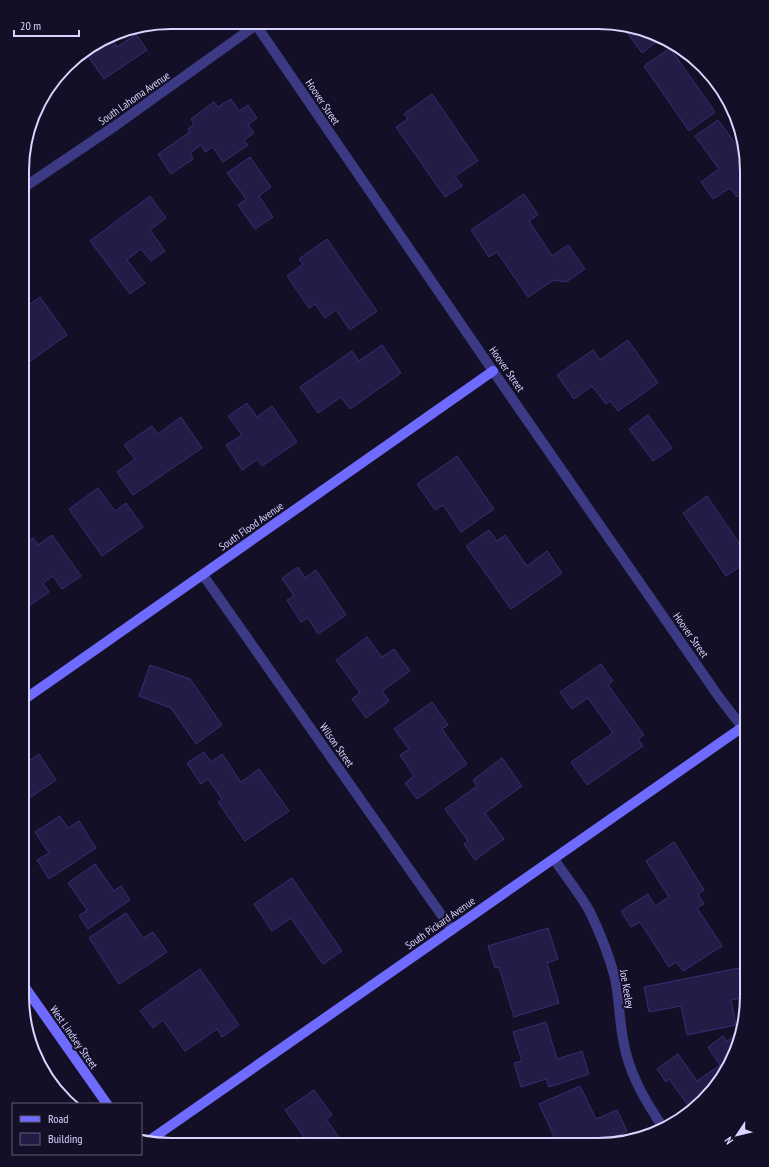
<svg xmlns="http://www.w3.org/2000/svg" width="769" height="1167" viewBox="0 0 769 1167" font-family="'PT Sans Narrow',sans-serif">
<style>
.building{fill:#241b47;stroke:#3b2d73}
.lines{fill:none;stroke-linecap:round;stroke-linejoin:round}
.street{stroke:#3d3a85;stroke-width:10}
.secondary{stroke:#6f6bff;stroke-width:10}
.labels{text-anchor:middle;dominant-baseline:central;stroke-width:4;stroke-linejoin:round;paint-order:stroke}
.street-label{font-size:11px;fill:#d9d4ff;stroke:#130f26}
.rim{fill:none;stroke:#d9d4ff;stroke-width:2}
</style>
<rect width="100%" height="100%" fill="#130f26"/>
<path class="building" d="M621,24l34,9 7,5 -20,15z
M136,34l11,16 -43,29 -19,-27 25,-15 7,10z
M670,48l45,64 -26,19 -45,-65z
M432,94l46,67 -23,15 7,10 -17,11 -49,-70 12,-8 -4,-5z
M231,99l8,12 9,-6 9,13 -9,7 6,8 -10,7 4,5 -25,17 -10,-15 -8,5 -4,-7 -11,8 3,6 -22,15 -13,-20 32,-22 -2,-3 6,-5 -3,-5 23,-17 4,5z
M718,120l26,35 3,16v19l-10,7 -7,-9 -17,11 -12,-17 18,-13 -24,-33z
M250,157l21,30 -12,9 14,21 -18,12 -17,-24 8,-6 -19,-26z
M524,194l14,21 -9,6 23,35 16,-11 17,24 -19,13 -12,-2 -26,17 -31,-45 -8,5 -18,-27z
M150,196l16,22 -16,12 15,21 -14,10 -10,-12 -14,11 18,23 -15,11 -40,-53z
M327,239l50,72 -27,19 -14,-20 -11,8 -10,-14 -6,4 -22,-32 16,-12 -4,-5z
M40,297l27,38 -44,31v-57z
M628,340l30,43 -40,28 -8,-10 -4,3 -14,-18 -18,13 -17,-24 36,-25 7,10z
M382,345l19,28 -51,36 -9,-12 -23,16 -18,-26 52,-36 7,10z
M247,403l10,14 15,-11 25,36 -35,24 -4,-7 -16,11 -16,-25 16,-10 -14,-19z
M648,415l24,33 -19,13 -24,-32z
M181,417l21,31 -69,47 -16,-23 18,-13 -11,-14 28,-19 6,8z
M457,456l37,53 -33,23 -18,-27 -8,5 -18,-26z
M98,488l17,23 11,-8 17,24 -41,29 -33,-47z
M707,496l40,59v7l-21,14 -43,-63z
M489,530l8,11 8,-6 22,31 20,-15 15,22 -51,36 -45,-63z
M52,535l29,41 -19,13 -9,-13 -10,7 6,9 -26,18v-65l10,-7 5,7z
M298,567l7,11 11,-8 30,45 -28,19 -10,-16 -7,4 -14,-22 7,-4 -12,-18z
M747,581v13l-6,-9z
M367,637l15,20 12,-8 16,22 -28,20 7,10 -23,17 -14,-19 8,-6 -24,-33z
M601,664l12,17 -5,4 36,50 -6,4 5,7 -56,39 -16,-23 42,-29 -25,-35 -16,11 -12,-17z
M150,665l40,14 32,46 -26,19 -25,-36 -32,-12z
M432,702l16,23 -6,4 25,35 -50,35 -12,-16 9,-7 -14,-21 9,-6 -15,-20z
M204,752l7,10 11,-8 19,28 18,-13 30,42 -44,30 -27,-39 4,-3 -14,-20 -7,5 -14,-21z
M39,754l17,26 -34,23v-37z
M502,758l20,28 -37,27 19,26 -29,21 -11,-16 4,-3 -23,-32 32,-23 -4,-6z
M60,816l8,12 11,-7 17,27 -47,31 -12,-19 12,-7 -14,-21z
M674,842l30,48 -6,4 6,10 -7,4 25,38 -39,25 -7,-9 -7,5 -29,-45 -9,5 -10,-16 27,-17 7,12 14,-9 -23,-36z
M95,864l19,27 7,-5 9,14 -42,29 -9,-13 8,-6 -19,-27z
M292,878l50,73 -19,13 -32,-46 -19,13 -18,-27z
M126,913l17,25 10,-6 14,20 -48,32 -30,-46z
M548,928l10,31 -11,4 12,40 -45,14 -15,-50 -4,1 -7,-22z
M739,968l6,29 -14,3 5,25 -49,10 -6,-29 -32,6 -5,-25z
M200,969l39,56 -17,12 -5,-8 -32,22 -22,-31 -10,8 -13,-17z
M546,1022l11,37 25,-8 7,23 -40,13 -3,-8 -25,8 -7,-24 8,-2 -9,-29z
M740,1032l1,1 -2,11 -23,42 -24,25 -23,-32 -3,3 -9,-13 21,-15 19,27 23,-16 -12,-18 15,-11 4,5z
M580,1086l16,33 21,-9 10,21 -32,14h-37l-19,-41z
M314,1090l18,25 -6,4 16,23 -2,2h-31l-24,-34z"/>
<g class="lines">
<path class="street" d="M254,22l239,349 226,326 23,30
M23,188l92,-62 141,-101
M203,575l249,355
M554,859c12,18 26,35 36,53 10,21 19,43 25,66 5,24 4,50 11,75 7,28 22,52 38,76"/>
<path class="secondary" d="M22,701l471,-330
M22,983l85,121
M147,1142l600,-418"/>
</g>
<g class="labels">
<g class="street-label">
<text transform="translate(134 98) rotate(-35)">South Lahoma Avenue</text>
<text transform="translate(323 102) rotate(56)">Hoover Street</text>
<text transform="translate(507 369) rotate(55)">Hoover Street</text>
<text transform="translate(251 526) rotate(-35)">South Flood Avenue</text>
<text transform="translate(691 635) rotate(55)">Hoover Street</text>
<text transform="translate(337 745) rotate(55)">Wilson Street</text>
<text transform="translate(440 923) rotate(-35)">South Pickard Avenue</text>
<text transform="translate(627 989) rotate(80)">Joe Keeley</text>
<text transform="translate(74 1037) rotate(55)">West Lindsey Street</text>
</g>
</g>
<path d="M0 0H769V1167H0ZM171 29H598A142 142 0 0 1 740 171V996A142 142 0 0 1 598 1138H171A142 142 0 0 1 29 996V171A142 142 0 0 1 171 29Z" fill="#130f26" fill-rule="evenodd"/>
<path class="rim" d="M171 29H598A142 142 0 0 1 740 171V996A142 142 0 0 1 598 1138H171A142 142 0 0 1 29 996V171A142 142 0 0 1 171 29Z"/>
<rect x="12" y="1103" width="130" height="52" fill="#130f26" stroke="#625e7d"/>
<rect x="20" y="1116" width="20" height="6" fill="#6f6bff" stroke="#625e7d"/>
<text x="48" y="1123" font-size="12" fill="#d9d4ff">Road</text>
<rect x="20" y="1133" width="20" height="12" fill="#241b47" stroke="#625e7d"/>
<text x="48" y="1143" font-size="12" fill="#d9d4ff">Building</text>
<g transform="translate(737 1135) rotate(235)" stroke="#130f26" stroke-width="3" paint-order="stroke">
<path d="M0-3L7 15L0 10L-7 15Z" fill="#d9d4ff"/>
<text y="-6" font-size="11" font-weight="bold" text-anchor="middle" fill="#d9d4ff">N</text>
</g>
<path d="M14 30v6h65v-6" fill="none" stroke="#d9d4ff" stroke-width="2"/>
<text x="20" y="30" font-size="12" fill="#d9d4ff" stroke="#130f26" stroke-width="3" paint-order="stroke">20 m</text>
</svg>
